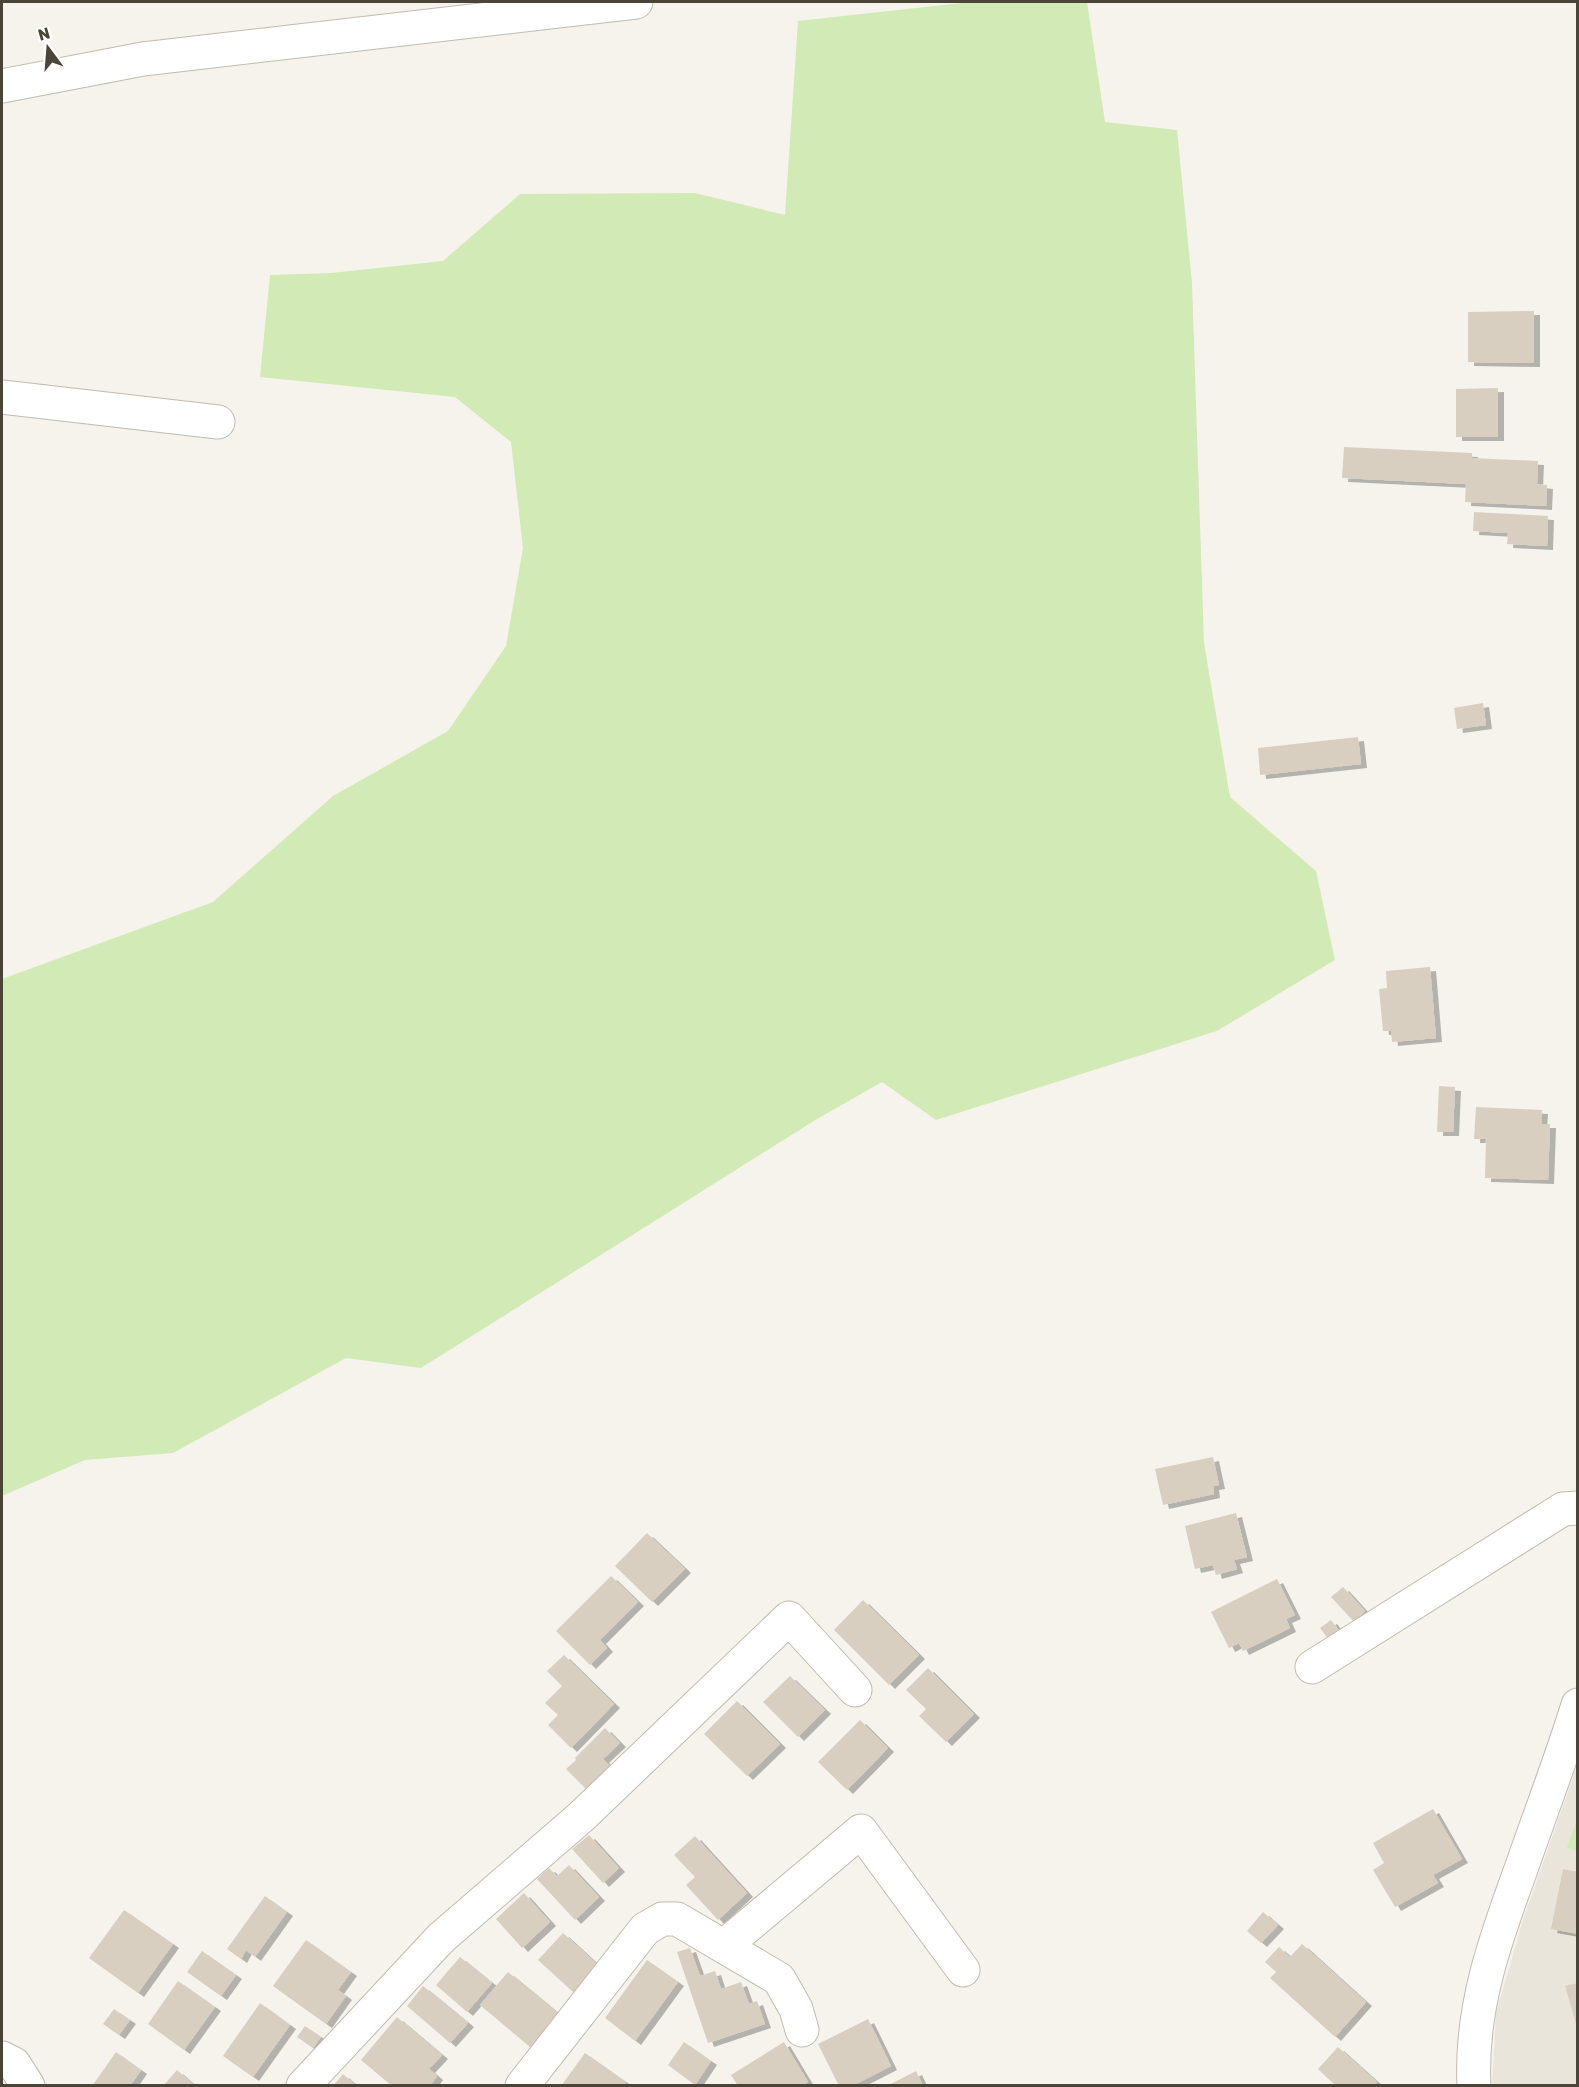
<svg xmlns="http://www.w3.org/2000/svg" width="1579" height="2087" viewBox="0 0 1579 2087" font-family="Rubik,sans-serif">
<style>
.residential{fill:#eae5da}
.green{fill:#d2eab5}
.building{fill:#d8cfc1;filter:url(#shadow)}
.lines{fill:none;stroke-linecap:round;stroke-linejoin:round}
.minor-casing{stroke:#c2bbae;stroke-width:35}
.tertiary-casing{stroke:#c2bbae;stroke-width:35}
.minor{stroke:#fff;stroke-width:33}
.tertiary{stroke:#fff;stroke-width:33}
</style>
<defs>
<filter id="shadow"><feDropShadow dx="6" dy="4" stdDeviation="0" flood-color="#0004"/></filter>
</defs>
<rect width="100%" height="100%" fill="#f6f3ec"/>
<path class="residential" d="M1577,1766v319l-85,1 4,-73 26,-90z"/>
<path class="green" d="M971,2h116l18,120 72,8 15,153 12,360 26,154 86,74 19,89 -118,71 -281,89 -54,-38 -65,37 -396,249 -75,-10 -173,95 -88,7 -83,36v-517l211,-77 120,-106 115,-65 58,-85 17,-98 -12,-106 -56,-45 -195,-20 10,-102 61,-2 112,-12 77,-67 175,-1 90,22 13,-194z
M1577,1819v32l-10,-3z"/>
<path class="building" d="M1534,311v52l-66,-1v-50z
M1498,388v49h-42v-48z
M1344,447l128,6v5l66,3 -1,23 10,1 -1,21 -81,-4 1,-18 -124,-6z
M1474,512l74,4 -1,30 -40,-2 1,-11 -35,-2z
M1483,703l3,22 -29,4 -3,-21z
M1358,737l3,27 -101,11 -2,-27z
M1430,967l6,71 -44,4 -1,-11h-8l-4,-42 8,-1 -1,-17z
M1439,1086l16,1 -2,45h-16z
M1476,1107l66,3 -1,14h9l-2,56 -63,-2 1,-39h-12z
M1213,1457l6,28 -6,1 1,8 -51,11 -8,-36z
M1236,1513l11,44 -13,3 3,9 -21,6 -3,-10 -18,4 -10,-43z
M647,1533l38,36 -33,33 -37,-36z
M611,1576l27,26 -38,38 7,8 -17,17 -34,-34z
M1277,1579l18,36 -9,4 4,9 -47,23 -4,-8 -10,5 -18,-36z
M1343,1587l22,24 -11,11 -23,-25z
M863,1600l56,55 -30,30 -55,-55z
M1331,1620l9,12 -11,8 -9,-12z
M564,1655l50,49 -43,44 -23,-23 10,-10 -13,-12 17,-17 -15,-15z
M928,1668l46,46 -28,28 -27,-26 7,-7 -20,-19z
M790,1676l35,34 -27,27 -35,-35z
M737,1701l43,43 -33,32 -43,-42z
M860,1720l28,28 -41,42 -29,-28z
M605,1728l15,15 -17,16 9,9 -23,24 -23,-23 10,-9 -1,-2z
M1433,1809l29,50 -29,16 5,8 -43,24 -22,-37 11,-7 -11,-20z
M589,1835l30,33 -16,15 -31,-34z
M695,1836l52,57 -29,27 -32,-35 9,-8 -21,-22z
M569,1865l30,32 -24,23 -38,-41 12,-11 8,8z
M1563,1869l15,3v62l-27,-5z
M524,1893l26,29 -28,26 -26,-29z
M265,1896l22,16 -32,45 -9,-7 -5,9 -14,-10z
M124,1910l49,34 -35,49 -49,-35z
M1263,1912l15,13 -17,18 -14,-12z
M563,1933l36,33 -25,27 -36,-33z
M306,1940l45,32 -13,18 8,6 -20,28 -53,-38z
M1302,1944l64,58 -31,35 -65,-59 6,-6 -11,-10 14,-15 11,10z
M690,1948l10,28 15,-5 6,18 20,-7 8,22 8,-3 8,23 -57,19 -31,-91z
M202,1951l34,24 -15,21 -34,-24z
M460,1957l32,26 -25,29 -31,-27z
M647,1960l31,22 -43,59 -30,-23z
M508,1972l51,42 -28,34 -51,-43z
M178,1981l37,26 -31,43 -36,-26z
M1578,1983v44h-1l-12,-41z
M423,1986l45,37 -18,20 -43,-37z
M260,2003l30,22 -37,52 -30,-21z
M114,2009l16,11 -11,15 -16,-11z
M397,2017l45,38 -13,14 8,7 -7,10h-38l-31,-26z
M868,2019l23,47 -39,20h-13l-21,-42z
M305,2026l16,11 -8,11 -16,-11z
M684,2042l27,19 -16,24 -27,-20z
M784,2042l24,40 -6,4h-25l-1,-3 -3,3h-35l-7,-11z
M1338,2047l39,35 -3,4h-38l-18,-17z
M116,2052l25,18 -11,16h-38z
M585,2053l41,29 -3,4h-62z
M177,2070l18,16h-32z
M916,2071l7,15h-36z
M343,2074l14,12h-24z"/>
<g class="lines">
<g class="minor-casing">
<path id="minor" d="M2,397l216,25
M1312,1667l251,-158 15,-1
M724,1946l137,-115 102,139
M2,2058l12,6 14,22
M303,2086l138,-148 140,-121 208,-199 66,72
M522,2086l123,-157 17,-10h15l102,60 17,30 6,21"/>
</g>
<g class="tertiary-casing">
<path id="tertiary" d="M2,86l141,-27 493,-57
M1474,2086c-4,-77 21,-146 47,-217 19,-55 40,-109 57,-164"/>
</g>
<use href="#minor" class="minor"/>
<use href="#tertiary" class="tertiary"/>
</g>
<rect width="1579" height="2087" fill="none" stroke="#4b4439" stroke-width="6"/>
<g transform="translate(48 48) rotate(344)" stroke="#ffffff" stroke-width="4.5" paint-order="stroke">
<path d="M0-4.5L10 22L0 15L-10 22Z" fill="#4b4439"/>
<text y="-9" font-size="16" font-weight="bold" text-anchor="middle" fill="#4b4439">N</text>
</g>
</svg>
